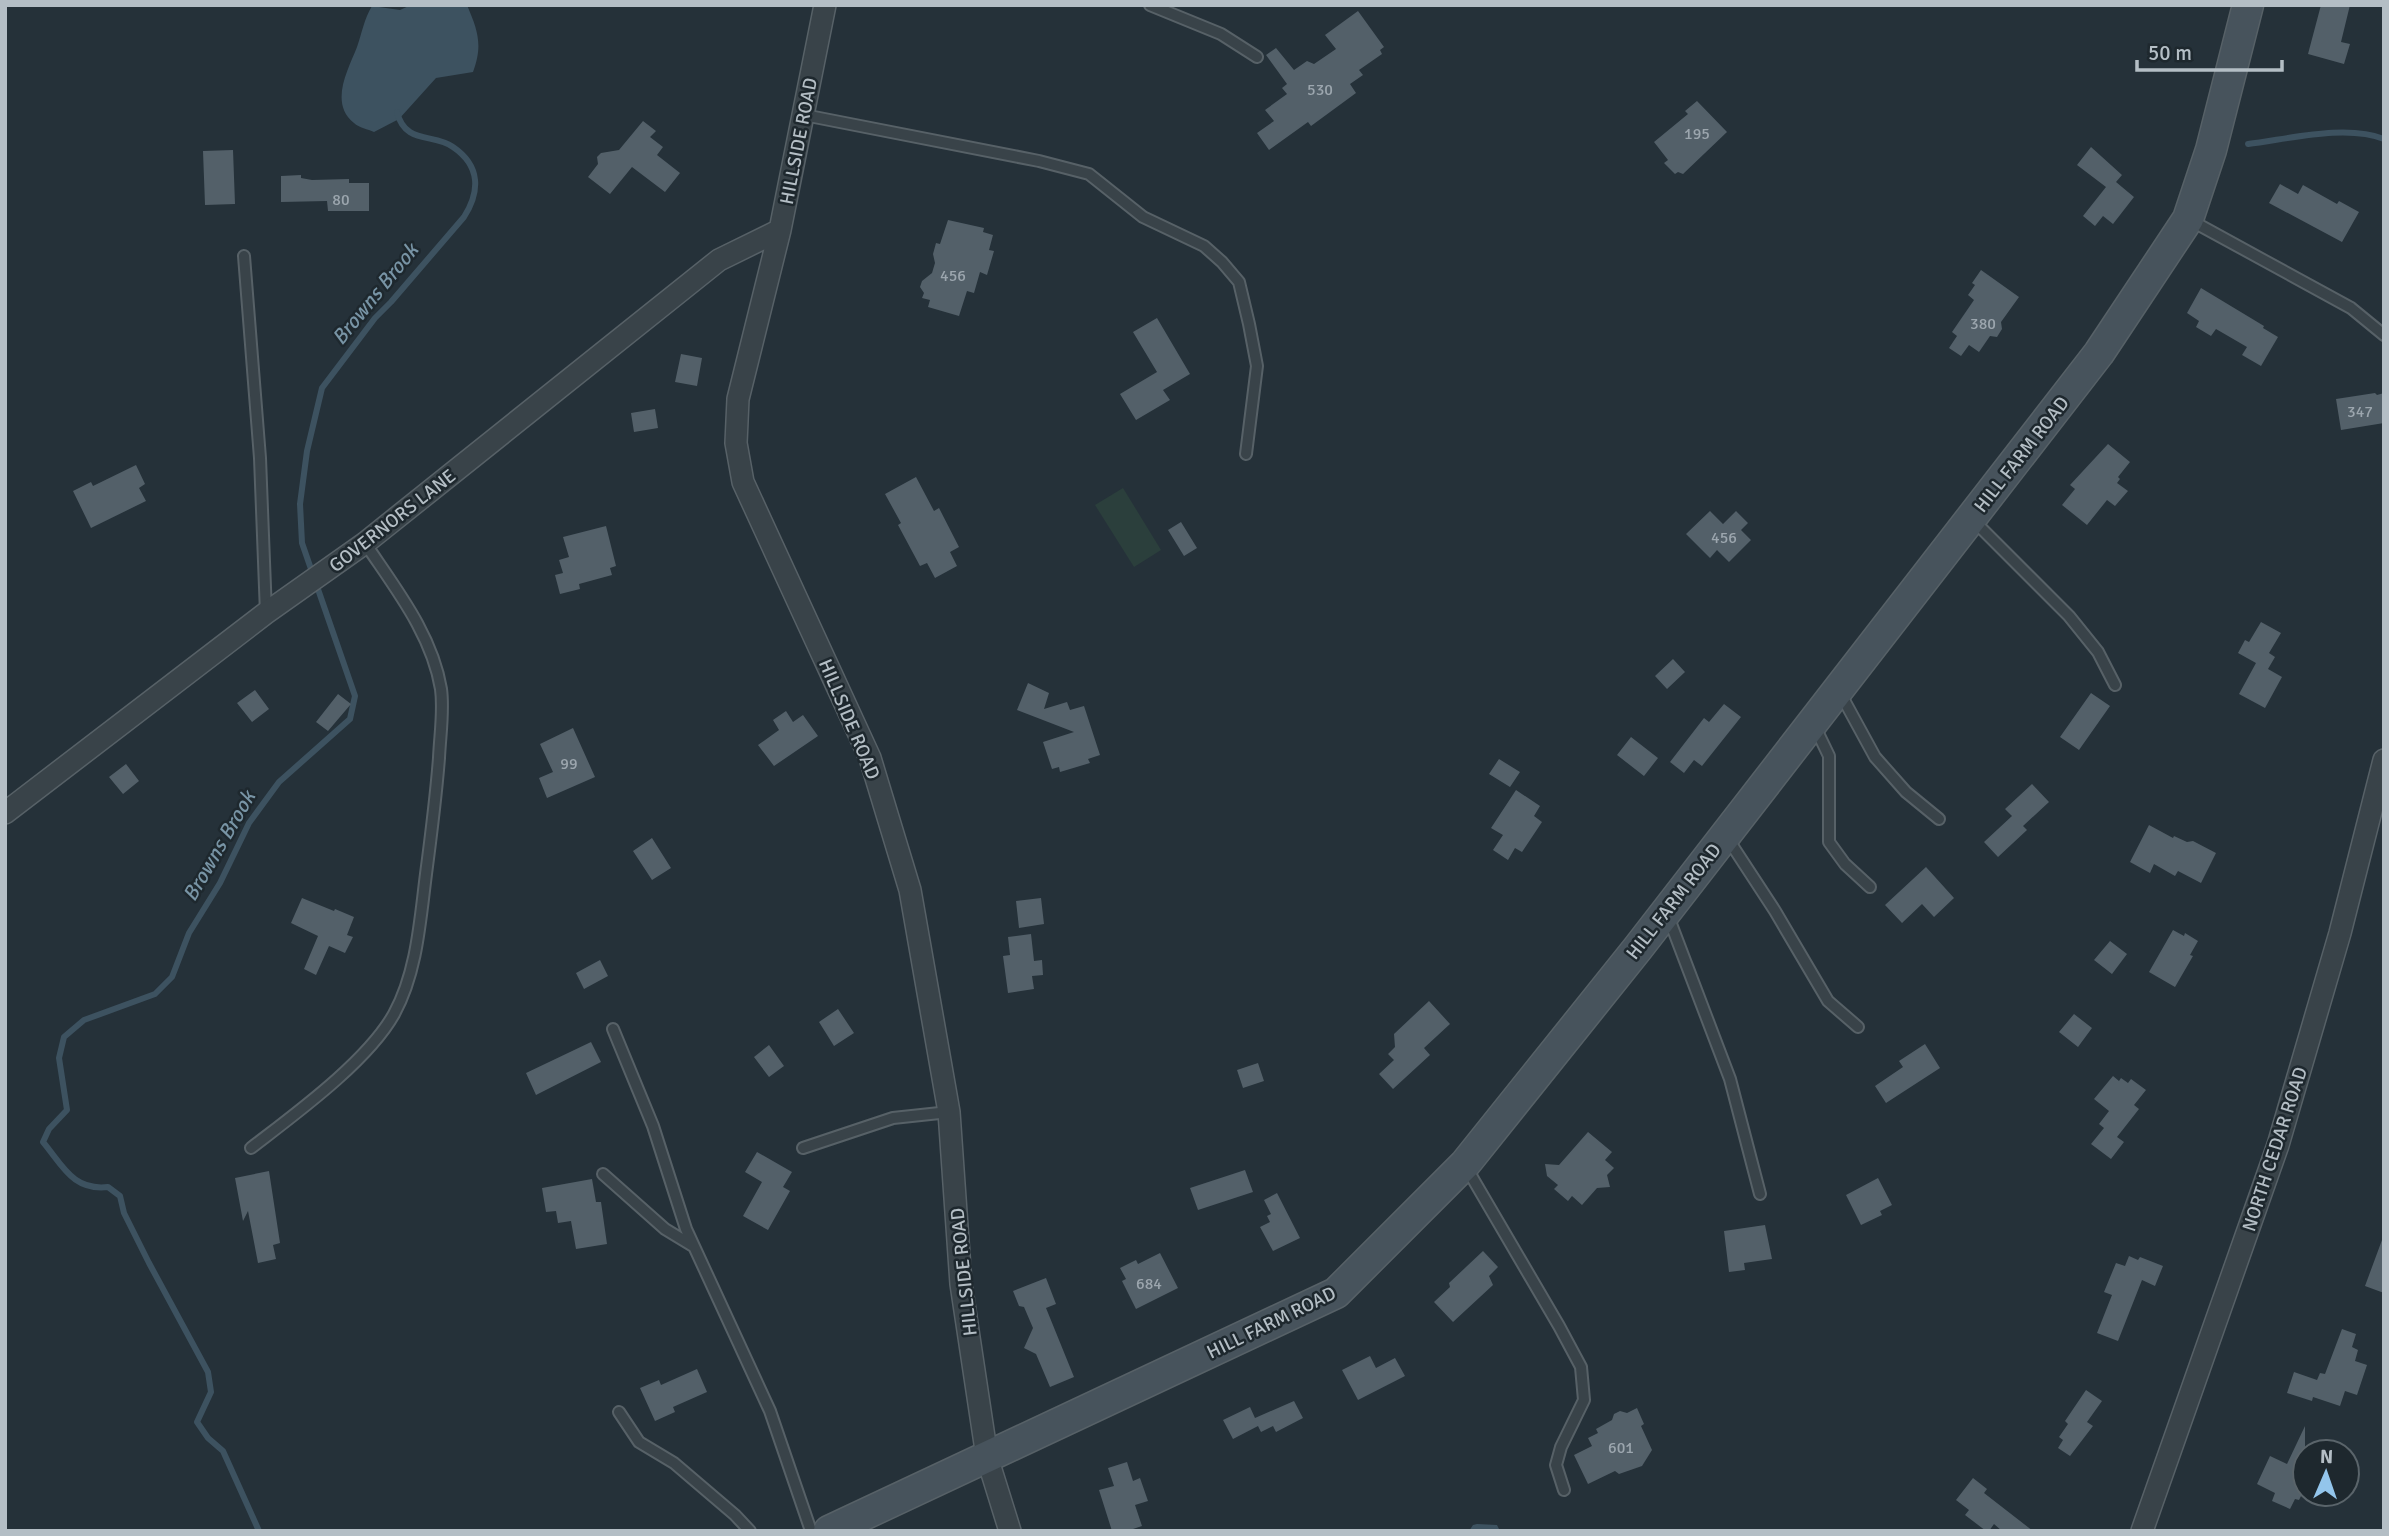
<svg xmlns="http://www.w3.org/2000/svg" width="2389" height="1536" font-family="Signika,sans-serif">
<style>
.green{fill:#2b3f3c}
.water{fill:#3d5260}
.lines{fill:none;stroke-linecap:round;stroke-linejoin:round}
.stream{stroke:#3d5260;stroke-width:6}
.building{fill:#536069}
.lane-casing{stroke:#576167;stroke-width:14}
.street-casing{stroke:#576167;stroke-width:24}
.secondary-casing{stroke:#576167;stroke-width:33}
.lane{stroke:#394349;stroke-width:10}
.street{stroke:#394349;stroke-width:21}
.secondary{stroke:#47535c;stroke-width:30}
.labels{text-anchor:middle;stroke-width:5;stroke-linejoin:round;paint-order:stroke}
.number-label{font-size:16px;fill:#9ca6ae}
.street-label{font-size:19px;fill:#b4bec5;stroke:#1e282e}
.water-label{font-size:21px;font-style:italic;fill:#7894a5;stroke:#1e282e}
</style>
<rect width="100%" height="100%" fill="#253139"/>
<path class="green" d="M1123,488l38,62 -27,17 -39,-62z"/>
<path class="water" d="M411,5h56c11,26 16,40 6,67l-37,6 -37,41 -25,13c-6,-3 -15,-4 -20,-9 -25,-20 -6,-53 3,-76 5,-14 7,-28 15,-41l28,4z
M1477,1524l20,1 3,6h-31l4,-6z"/>
<g class="lines">
<path class="stream" d="M2248,144c41,-5 98,-20 136,-5
M259,1531l-36,-80 -15,-13 -11,-16 14,-30 -3,-20 -59,-109 -25,-50 -4,-17 -12,-9c-35,4 -45,-21 -65,-45l6,-13 18,-19 -8,-52 5,-21 20,-17 71,-26 17,-17 17,-44 31,-50 29,-60 30,-41 71,-63 5,-23 -53,-153 -2,-39 7,-53 15,-63 53,-70 16,-16 73,-85c16,-25 17,-51 -11,-70 -19,-14 -48,-2 -56,-35"/>
</g>
<path class="building" d="M2321,5h29l-9,37 9,2 -6,20 -36,-10z
M1358,11l26,36 -4,3 2,4 -23,16 4,5 -13,9 6,9 -45,33 -3,-4 -39,28 -12,-17 17,-12 -9,-11 22,-16 -5,-6 5,-4 -21,-29 10,-7 18,22 13,-9 7,3 22,-15 -11,-14z
M1697,101l30,31 -44,42 -5,-2 -3,2 -11,-11 4,-3 -14,-18 34,-28 -3,-3z
M643,121l13,10 -6,6 13,10 -6,8 23,18 -15,19 -33,-25 -22,27 -22,-17 10,-13 -1,-7 4,-4 18,-3z
M2091,147l31,28 -6,7 18,15 -21,27 -10,-8 -8,10 -12,-10 23,-29 -29,-22z
M233,150l2,54 -30,1 -2,-54z
M301,175v3l11,2 37,-1v4h20v28h-41l-1,-10 -46,1v-26z
M2280,184l18,10 5,-9 34,19 2,-3 20,11 -17,30 -73,-39z
M948,220l36,8 -1,4 10,3 -4,15 5,1 -7,24 -7,-3 -6,21 -7,-2 -8,25 -31,-9 2,-7 -8,-2 2,-5 -4,-6 2,-6 10,-8 3,-10 -2,-9 3,-11 4,1z
M1981,270l38,27 -18,25 1,7 -5,8 -7,-1 -11,16 -10,-7 -8,11 -12,-8 8,-12 -5,-4 22,-32 -6,-5 7,-10 -3,-2z
M2201,288l63,38 -1,2 15,9 -17,29 -19,-11 5,-8 -31,-18 -5,7 -15,-9 3,-6 -12,-8z
M1157,318l33,56 -27,16 7,10 -34,20 -16,-26 37,-22 -24,-40z
M681,354l21,4 -5,28 -22,-4z
M2375,393l2,2 7,-2v30l-43,7 -5,-31z
M655,409l3,19 -24,4 -3,-19z
M2108,444l22,18 -12,15 2,2 -3,4 11,8 -13,15 -8,-6 -20,25 -25,-20 13,-16 -5,-4z
M136,465l9,19 -6,4 7,13 -55,27 -18,-37 18,-9 2,4z
M916,477l18,34 5,-3 20,39 -9,5 7,14 -22,12 -8,-15 -7,3 -22,-41 3,-2 -16,-29z
M1710,511l13,13 13,-13 12,12 -7,7 10,10 -22,22 -12,-12 -7,8 -24,-24z
M1181,522l16,26 -13,8 -16,-26z
M606,526l10,40 -6,2 2,7 -33,9 1,5 -20,5 -5,-19 8,-2 -4,-13 10,-3 -6,-20z
M2261,622l20,11 -12,20 6,4 -7,12 14,8 -17,31 -26,-14 17,-31 -18,-10 7,-13 4,2z
M1673,659l12,13 -18,17 -12,-13z
M1028,683l21,10 -5,16 23,-7 3,8 14,-4 16,49 -12,4 2,4 -30,9 -1,-5 -7,2 -9,-27 31,-10 -57,-22z
M255,690l14,19 -17,13 -15,-19z
M2091,693l19,13 -31,44 -19,-13z
M338,694l13,10 -23,27 -12,-9z
M1724,704l17,13 -39,49 -8,-6 -10,13 -14,-11 34,-44 5,4z
M786,711l7,11 10,-7 15,21 -44,30 -16,-21 21,-15 -6,-10z
M573,728l22,49 -48,21 -8,-20 14,-6 -13,-28z
M1631,737l27,21 -14,18 -27,-21z
M1499,759l21,13 -10,15 -21,-13z
M126,764l13,17 -16,13 -14,-17z
M2032,784l17,18 -26,24 4,4 -29,27 -14,-15 28,-26 -7,-7z
M1516,790l24,16 -6,10 8,6 -20,30 -7,-4 -7,12 -15,-10 10,-15 -12,-7z
M2149,825l24,13 1,-2 13,6 6,-1 23,12 -15,30 -23,-12 -3,5 -21,-12 -4,9 -20,-11z
M652,838l19,30 -19,12 -19,-29z
M1926,867l28,31 -20,19 -12,-13 -20,19 -17,-18z
M302,898l32,13 1,-2 19,8 -7,18 6,2 -8,16 -16,-7 -13,29 -12,-6 14,-33 -27,-13z
M1041,898l3,26 -25,4 -3,-27z
M2173,930l11,6 1,-3 13,8 -8,14 3,1 -18,31 -26,-15z
M1031,934l3,27 8,-1 1,15 -11,1 2,13 -26,4 -5,-37 7,-1 -2,-18z
M2110,941l17,13 -15,20 -18,-14z
M600,960l8,16 -24,13 -8,-16z
M1429,1001l21,23 -26,24 6,7 -37,34 -14,-15 15,-14 -6,-6 7,-7 -1,-13z
M838,1009l16,24 -20,13 -15,-24z
M2074,1014l18,14 -14,19 -19,-15z
M591,1042l10,20 -65,33 -10,-22z
M1925,1044l15,24 -54,35 -11,-17 28,-19 -4,-6z
M769,1045l15,21 -15,11 -15,-20z
M1258,1063l6,18 -21,7 -6,-18z
M2113,1076l6,5 2,-3 7,5 3,-4 15,11 -12,15 5,4 -22,28 7,5 -13,17 -20,-15 13,-16 -5,-4 10,-13 -15,-12z
M1588,1132l24,20 -7,8 9,8 -7,7 3,12 -13,1 -15,17 -10,-9 -4,5 -14,-12 4,-4 -11,-9 -2,-12 14,1z
M757,1152l35,20 -9,15 7,4 -22,39 -25,-14 19,-34 -17,-10z
M1245,1170l8,22 -55,18 -8,-22z
M269,1171l11,72 -7,2 3,14 -18,4 -10,-52 -5,10 -8,-43z
M1878,1178l14,27 -12,6 2,4 -21,10 -15,-30z
M592,1179l4,23h5l6,42 -31,5 -5,-28 -13,2 -2,-12 -10,1 -4,-24z
M1277,1193l23,45 -27,13 -13,-24 10,-5 -3,-6 4,-2 -7,-14z
M1765,1225l7,34 -28,4 1,7 -16,2 -5,-41z
M2382,1240l2,1v52l-19,-7z
M1483,1251l15,16 -9,9 4,9 -40,37 -19,-20 16,-15 -1,-4z
M1160,1253l18,35 -42,21 -14,-28 4,-2 -6,-11 16,-8 2,4z
M2129,1256l9,4 2,-3 23,9 -8,20 -13,-6 -24,61 -21,-8 15,-38 -8,-3 12,-29 9,3z
M1046,1278l10,26 -10,4 28,69 -24,10 -14,-33 -12,-6 9,-20 -9,-21 -5,-1 -6,-15z
M2342,1329l14,5 -4,13 6,3 -3,11 12,4 -10,30 -12,-4 -5,15 -27,-9 -1,4 -25,-8 7,-21 23,8 3,-7 5,1z
M1370,1356l6,12 19,-10 10,18 -47,24 -16,-30z
M697,1369l10,23 -34,15 2,5 -20,9 -15,-33 19,-8 2,5z
M2086,1390l16,11 -15,21 6,4 -23,30 -12,-8 5,-8 -4,-3 9,-13 -3,-3z
M1294,1401l9,17 -27,14 -3,-6 -12,6 -3,-6 -25,13 -10,-19 27,-13 5,11z
M1637,1408l7,16 -3,2 11,24 -10,16 -23,8 -4,-3 -27,13 -14,-29 18,-9 -4,-8 10,-5 -2,-4 16,-9 2,-6 6,-3 7,2z
M2305,1426v62l-6,12 -4,-1 -5,10 -18,-8 3,-8 -18,-9 13,-28 17,8z
M1127,1462l6,19 7,-3 8,23 -13,4 7,21 -15,5h-15l-13,-41 15,-4 -6,-18z
M1973,1478l14,11 -3,4 49,38h-31l-8,-7 -5,7h-3l-21,-16 4,-5 -13,-10z"/>
<g class="lines">
<g class="lane-casing">
<path id="lane" d="M1150,5l71,29 36,23
M804,115l235,46 50,13 54,43 61,29 18,16 17,20 10,42 8,42 -11,88
M2190,220l161,88 33,27
M244,256l16,202 6,155
M1973,520l96,96 29,36 17,33
M1839,691l36,66 31,35 33,27
M1815,727l14,29v86l16,22 25,23
M1726,836l49,75 53,90 30,26
M1668,916l62,163 30,115
M613,1029l40,97 33,103 84,182 41,120
M251,1148c44,-34 116,-86 143,-134 23,-42 26,-93 32,-140 5,-38 10,-77 13,-116 1,-23 5,-47 2,-69 -9,-55 -46,-101 -76,-146
M803,1148l90,-30 56,-6
M1466,1167l93,159 22,41 3,33 -23,47 -5,18 8,25
M603,1174l62,55 28,17
M619,1412l20,30 35,21 61,52 15,16"/>
</g>
<g class="street-casing">
<path id="street" d="M825,5l-45,225 -42,169 -2,44 7,39 127,276 40,132 39,222 12,172 26,173 23,74
M5,813l261,-200 99,-70 354,-283 61,-30
M2142,1531l136,-386 62,-212 44,-173"/>
</g>
<g class="secondary-casing">
<path id="secondary" d="M829,1531l507,-238 129,-129 173,-216 461,-595 89,-134 23,-69 37,-145"/>
</g>
<use href="#lane" class="lane"/>
<use href="#street" class="street"/>
<use href="#secondary" class="secondary"/>
</g>
<g class="labels">
<g class="number-label">
<text x="1320" y="95">530</text>
<text x="1697" y="139">195</text>
<text x="341" y="205">80</text>
<text x="953" y="281">456</text>
<text x="1983" y="329">380</text>
<text x="2360" y="417">347</text>
<text x="1724" y="543">456</text>
<text x="569" y="769">99</text>
<text x="1149" y="1289">684</text>
<text x="1621" y="1453">601</text>
</g>
<g class="street-label">
<text transform="translate(798 141) rotate(-79)" y="7">HILLSIDE ROAD</text>
<text transform="translate(2021 454) rotate(-52)" y="7">HILL FARM ROAD</text>
<text transform="translate(392 520) rotate(-38)" y="7">GOVERNORS LANE</text>
<text transform="translate(850 719) rotate(67)" y="7">HILLSIDE ROAD</text>
<text transform="translate(1673 901) rotate(-52)" y="7">HILL FARM ROAD</text>
<text transform="translate(2274 1149) rotate(-72)" y="7">NORTH CEDAR ROAD</text>
<text transform="translate(963 1272) rotate(-96)" y="7">HILLSIDE ROAD</text>
<text transform="translate(1271 1322) rotate(-26)" y="7">HILL FARM ROAD</text>
</g>
<g class="water-label">
<text transform="translate(375 294) rotate(-51)" y="7">Browns Brook</text>
<text transform="translate(219 846) rotate(-60)" y="7">Browns Brook</text>
</g>
</g>
<rect width="2389" height="1536" fill="none" stroke="#b4bec5" stroke-width="14"/>
<g transform="translate(2326 1473) rotate(2)"><circle r="33" fill="#1e282e" stroke="#5a646a" stroke-width="2"/>
<path d="M0-5L12 26L0 18L-12 26Z" fill="#93c5eb"/>
<text y="-10" font-size="19" font-weight="bold" text-anchor="middle" fill="#b4bec5">N</text>
</g>
<path d="M2137 60v10h145v-10" fill="none" stroke="#b4bec5" stroke-width="3.5"/>
<text x="2148" y="60" font-size="21" fill="#b4bec5" stroke="#1e282e" stroke-width="5" paint-order="stroke">50 m</text>
</svg>
